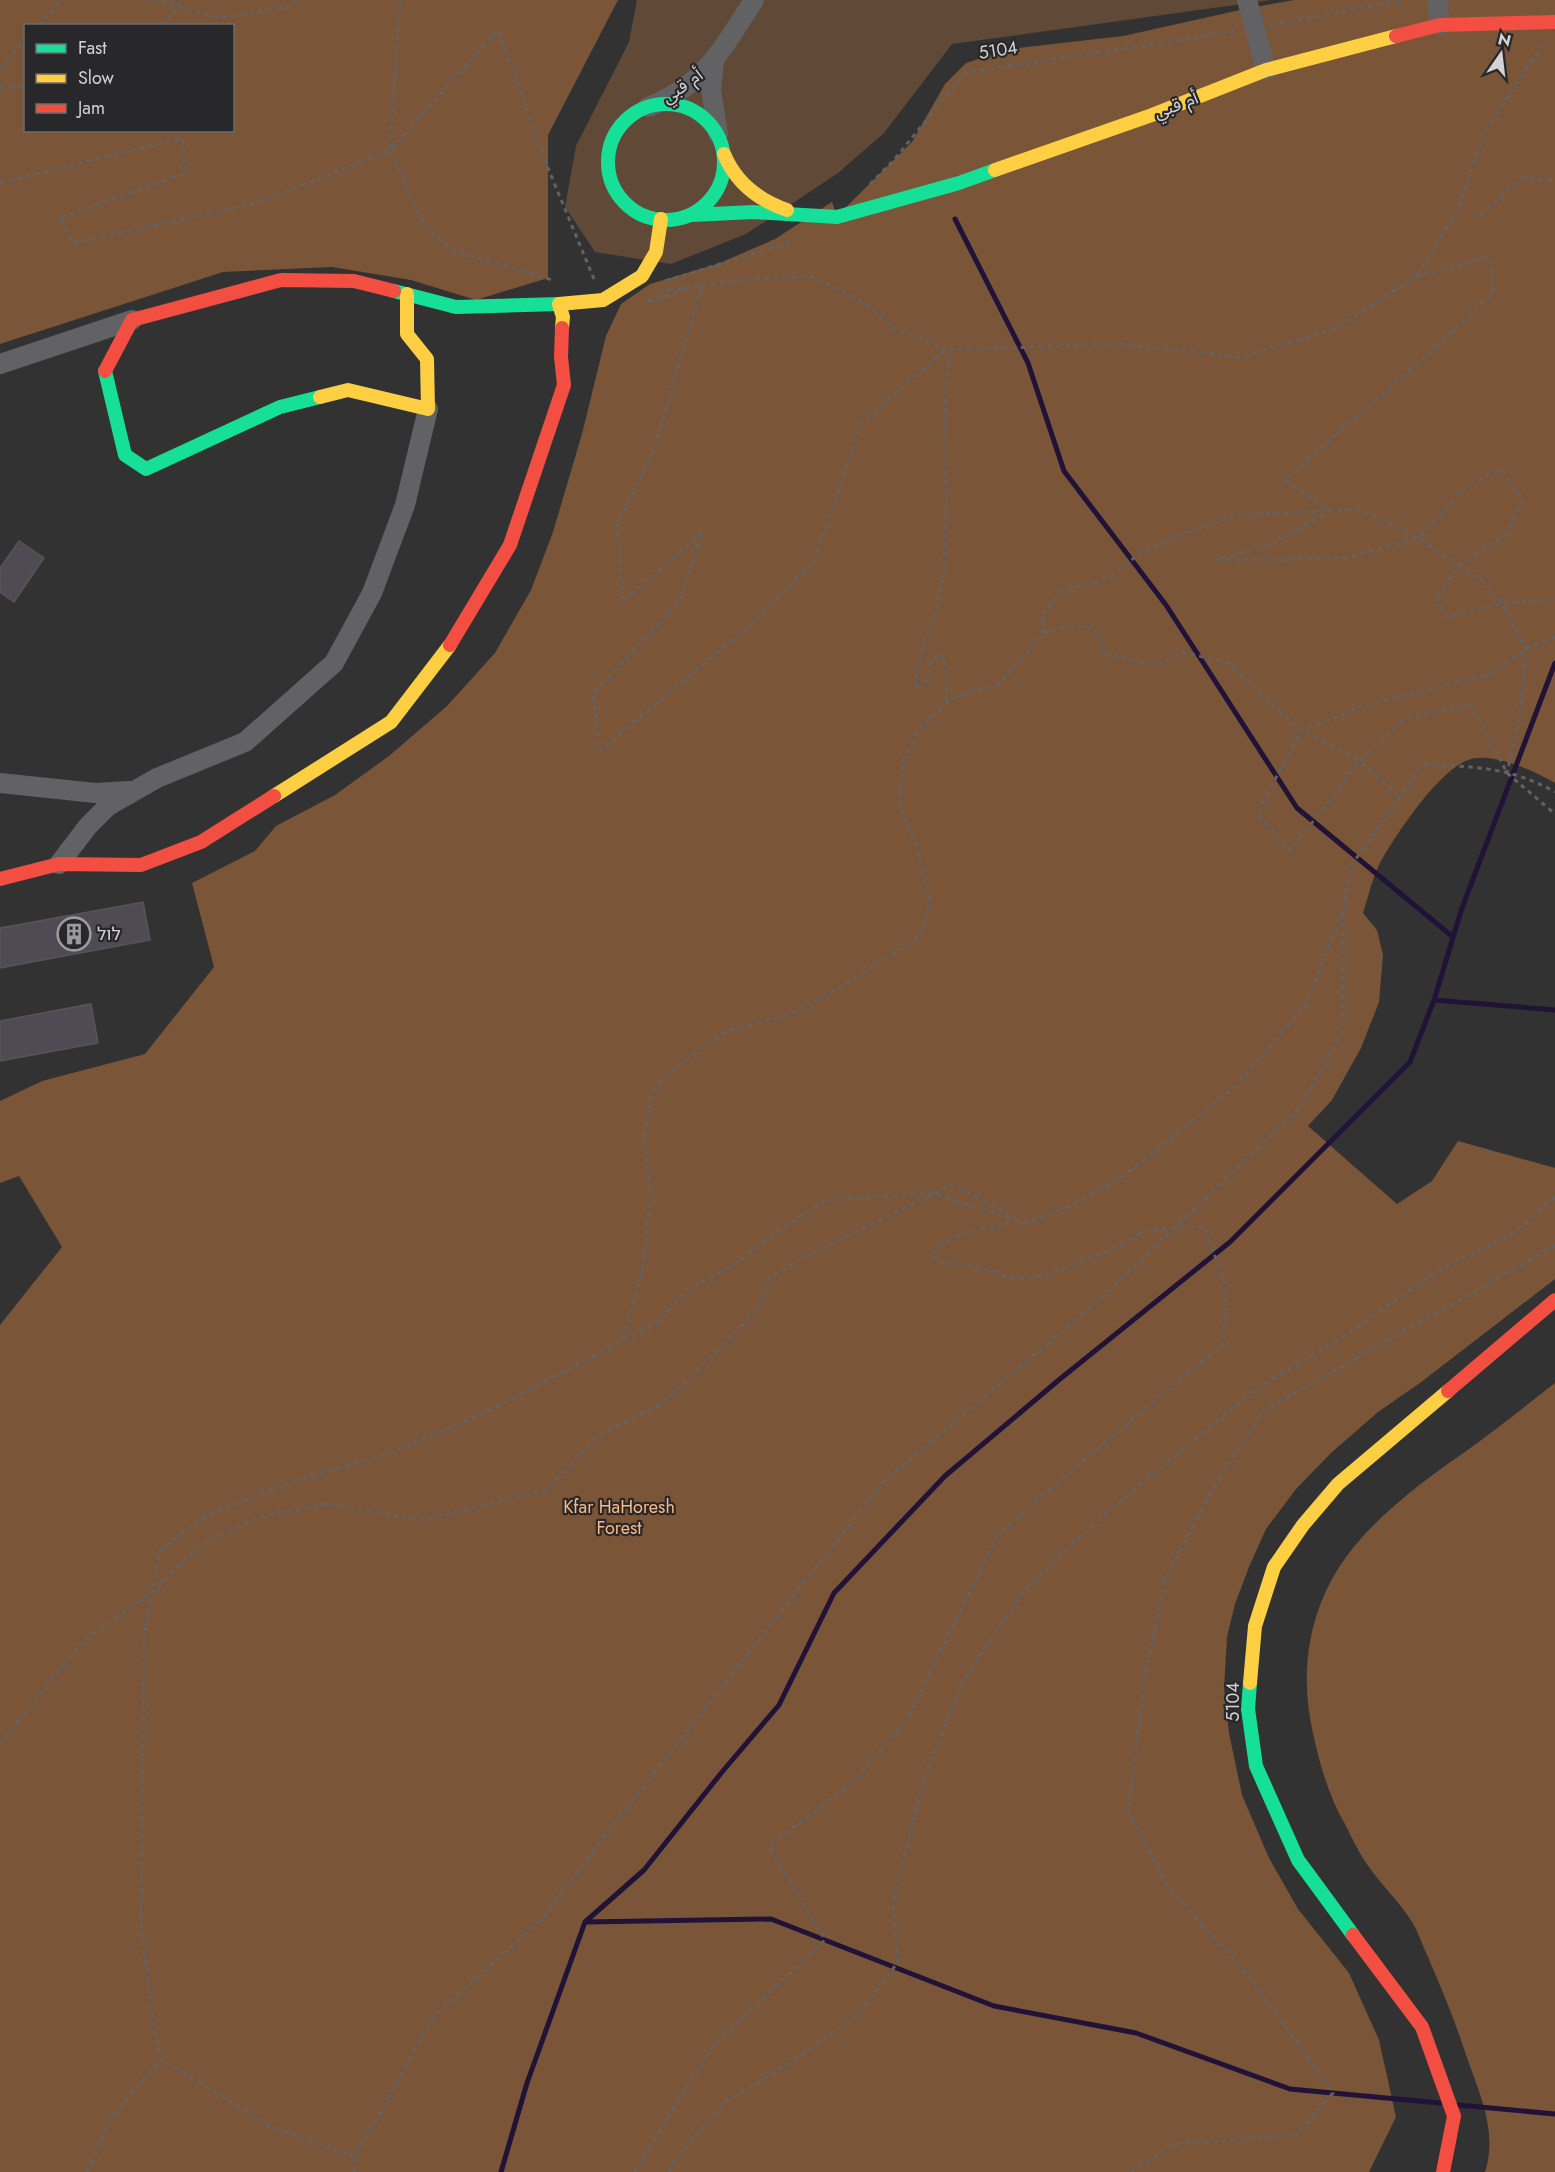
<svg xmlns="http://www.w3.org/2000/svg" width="1555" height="2172" font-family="Jost,'Noto Sans Arabic',Heebo,sans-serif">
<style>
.green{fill:#614938}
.forest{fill:#7a5538;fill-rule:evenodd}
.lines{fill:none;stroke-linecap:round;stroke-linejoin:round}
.stream{stroke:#211338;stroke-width:5}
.building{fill:#4e4b54;stroke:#565657;stroke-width:1.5}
.path{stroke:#626263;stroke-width:3;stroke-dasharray:4.5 4.5;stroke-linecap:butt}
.street{stroke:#626163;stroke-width:20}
.fast{stroke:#16e098;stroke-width:14}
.slow{stroke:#ffcf43;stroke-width:14}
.jam{stroke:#f24e42;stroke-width:14}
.labels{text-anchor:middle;stroke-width:4.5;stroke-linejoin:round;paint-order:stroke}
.street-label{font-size:18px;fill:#d3d3d5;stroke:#28272a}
.poi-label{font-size:18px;fill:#d3d3d5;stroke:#28272a;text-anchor:start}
.park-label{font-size:18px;fill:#fdb985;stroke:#28272a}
</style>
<rect width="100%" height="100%" fill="#323233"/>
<path class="green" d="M637,0h634l-319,44 -68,89 -46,40 -92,61 -75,30 -76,-12 -30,-45 11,-61 53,-104z"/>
<path class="forest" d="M0,0h618l-70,135v143l-72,22 -65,-20 -79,-13 -109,5 -223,72zM26,26h206v104h-206z
M1294,0h261v783c-21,-12 -63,-32 -87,-23 -30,11 -74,77 -89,105 -7,14 -11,33 -16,48l14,17 6,25 -4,47 -18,46 -29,52 -24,26 89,78 35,-23 26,-40 97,27v111l-135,104 -42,29 -47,41 -35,36 -30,40 -17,38 -14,37 -8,33 -3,51 5,45 13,62 27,63 29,51 51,64 30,67 17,77 -27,55h-1369v-847l62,-78 -43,-71 -19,7v-82l42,-20 103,-27 69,-87 -22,-84 63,-32 21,-25 59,-31 54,-39 58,-50 48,-53 36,-63 22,-58 29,-98 24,-98 15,-32 29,-20 70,-21 55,-24 57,-37 5,14 75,-74 33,-58 21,-21 43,-14 114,-13 126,-28z
M1555,1383v789h-70c14,-43 -8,-83 -21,-123 -10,-31 -23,-61 -36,-92 -6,-12 -10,-27 -18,-38 -12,-19 -29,-34 -41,-52 -9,-12 -16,-27 -23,-41 -17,-29 -26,-60 -33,-93 -13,-55 -6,-115 25,-164 29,-47 86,-89 131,-120 29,-21 58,-44 86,-66z"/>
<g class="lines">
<path class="stream" d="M955,219l73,144 36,108 102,134 131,203 156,129
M1434,1000l121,10
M585,1922l186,-3 223,87 142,27 154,56 150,14
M1458,2105l97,9
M501,2172l26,-89 58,-161 59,-52 78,-98 57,-67 55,-112 111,-117 115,-97 170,-137 180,-180 24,-62 28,-92 93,-245"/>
</g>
<path class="building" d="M19,541l25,17 -30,44 -14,-10v-24z
M143,902l7,38 -150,28v-40z
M91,1004l7,39 -98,18v-40z"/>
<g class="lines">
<path class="path" d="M153,0l67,18 68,-11 9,-7
M400,0l-10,151 34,74 28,25 100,30
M1271,25l130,-25
M38,26l23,-26
M161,26l17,-19 3,-7
M0,67l26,-28
M0,88l26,-3
M0,183l182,-45 4,35 -127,45 15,25 182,-40 134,-52 108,-122 50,139 46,111
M870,184l23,-23 72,-88 273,-42
M1480,215l42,-37 33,3
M1417,276l40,-65 28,-81 59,-86
M665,281l117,-36 13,-7
M702,285l60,-7 49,-2 54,27 30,27 22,6 28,14 5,7 -4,32 -2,72 3,28 -3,84 -8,39 -13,33 -5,21 -3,23 12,-8 3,-18 11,-10c9,18 4,30 6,49
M659,291l43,-6 -49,168 -36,73 6,76 80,-70 -23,69 -87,93 7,57 152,-128 62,-61 47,-138 84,-74 176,-6 121,13 93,-28 81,-52 74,-20 3,36 -71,67 -138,120 47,30 -58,34 -56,16 129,-2 72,-20 49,-52 34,-17 22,31 -17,34 -46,32 -25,31 12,20 55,-14 53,-3
M648,301l39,-12
M1043,633l30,-7 21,3 8,12 1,13 51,11 29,-13 45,11 73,68 59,30 40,37
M1555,637l-29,12 -33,24 -127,32 -65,26 -44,82 33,38 70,-90 45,-43 67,-13 35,68 48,41
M1344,910l6,-43 50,-69 21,-34c51,3 88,2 134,28
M623,1339l19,-66 9,-78 -7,-58 7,-40 11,-17 33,-27 33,-22 60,-16 47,-25 85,-53 10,-37 -15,-56 -16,-40 4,-41 15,-33 29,-28 23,-11 26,-5 31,-32 16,-21v-18l18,-24 50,-14 30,-25 90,-36 129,-7 58,29 65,43 19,22 24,46 -6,66 -13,58
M0,1744l83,-103 70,-49 47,-47 61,-29 68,-12 92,16 126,-30 50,-54 66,-33 59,-57 38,-40 9,-27 28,-18 154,-76 57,27 -1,13c-27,5 -59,6 -75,31l11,7 32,3 30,10 29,3 73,-27 38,-21 31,-4h28l21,56 1,35 -4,28 -65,52 -158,135 -91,185 -56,65 -83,63 56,94 -112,106 -79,126
M355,2157l-83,-30 -111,-68 -7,-31 -13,-105 3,-287 16,-85 43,-34 87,-35 94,-27 96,-40 179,-93 27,-31 51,-28 41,-32 47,-31 88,-6 25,1 87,28 45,-17 55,-31 111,-89 70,-81 38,-97
M87,2172l24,-54 50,-59
M354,2172l1,-15 79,-141 108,-97 69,-91 271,-345 222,-187 197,-190 42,-75v-115
M669,2172l4,-9 51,-61 65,-38 71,-51 38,-51 -5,-61 31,-122 39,-98 61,-91 81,-76 148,-123 97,-59 92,-64 70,-34 43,-37
M1131,2172l44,-28 121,-9 37,-42 -83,-116 -80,-87 -42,-78 18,-142 19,-89 44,-86 54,-84 292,-165"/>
<path class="street" d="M1247,0l19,70
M1437,0l3,25
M714,62l-3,28 7,44
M648,107c57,-22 74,-58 106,-107
M0,364l132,-44
M0,783l95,10 34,-2
M59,864l29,-38 20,-20 49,-28 88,-36 89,-79 38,-70 33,-88 23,-96"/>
<path class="fast" d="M608 162a58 58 0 1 1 116 0a58 58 0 1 1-116 0Z
M692,215l61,-3 84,5 122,-34 36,-13
M394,291l62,16 103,-3
M105,371l20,84 21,14 134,-62 40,-10
M1250,1683l-2,26 8,57 42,94 55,75"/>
<path class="slow" d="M724,154c12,29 34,46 63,56
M995,170l157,-55 114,-45 130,-34
M562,328l1,-11 -4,-13 44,-4 39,-24 14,-24 5,-33
M320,397l28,-7 80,19 -1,-50 -20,-25v-40
M274,796l117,-74 59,-77
M1250,1683l5,-57 19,-59 29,-42 35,-41 110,-93"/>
<path class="jam" d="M1396,36l44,-11 115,-3
M105,371l27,-51 149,-40 73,1 40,10
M450,645l60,-100 54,-160 -3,-28 1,-29
M0,879l59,-15 82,1 60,-23 73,-46
M1448,1391l107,-91
M1353,1935l69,92 32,89 -11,56"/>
</g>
<defs>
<g id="building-ring" transform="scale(1.725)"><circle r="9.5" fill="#28272a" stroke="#9b9b9c" stroke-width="1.5"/><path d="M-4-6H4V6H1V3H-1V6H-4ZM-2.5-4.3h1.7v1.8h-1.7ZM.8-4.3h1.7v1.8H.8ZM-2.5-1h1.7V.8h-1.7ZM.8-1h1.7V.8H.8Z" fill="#9b9b9c"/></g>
</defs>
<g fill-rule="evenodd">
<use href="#building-ring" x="74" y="934"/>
</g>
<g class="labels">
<g class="street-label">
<text transform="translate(998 50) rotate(-9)" y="6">5104</text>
<text transform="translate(682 86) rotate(-35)" y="6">أم قبي</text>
<text transform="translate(1176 105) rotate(-21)" y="6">أم قبي</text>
<text transform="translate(1233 1702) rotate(-90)" y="6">5104</text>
</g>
<g class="poi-label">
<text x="97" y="940">לול</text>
</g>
<g class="park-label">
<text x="619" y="1513">Kfar HaHoresh<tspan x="619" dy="21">Forest</tspan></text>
</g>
</g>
<rect x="24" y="24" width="210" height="108" fill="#28272a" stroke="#6c6c6e" stroke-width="1.5"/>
<rect x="36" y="44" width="30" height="9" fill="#16e098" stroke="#6c6c6e" stroke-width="1.5"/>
<text x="78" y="54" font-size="18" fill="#d3d3d5">Fast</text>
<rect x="36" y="74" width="30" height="9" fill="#ffcf43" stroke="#6c6c6e" stroke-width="1.5"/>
<text x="78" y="84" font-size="18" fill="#d3d3d5">Slow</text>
<rect x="36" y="104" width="30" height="9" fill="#f24e42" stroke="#6c6c6e" stroke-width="1.5"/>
<text x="78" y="114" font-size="18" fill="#d3d3d5">Jam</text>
<g transform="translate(1501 54) rotate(14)" stroke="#28272a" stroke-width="4.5" paint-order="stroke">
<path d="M0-4.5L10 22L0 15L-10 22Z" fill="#d3d3d5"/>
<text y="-9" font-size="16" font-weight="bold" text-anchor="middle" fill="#d3d3d5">N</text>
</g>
</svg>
